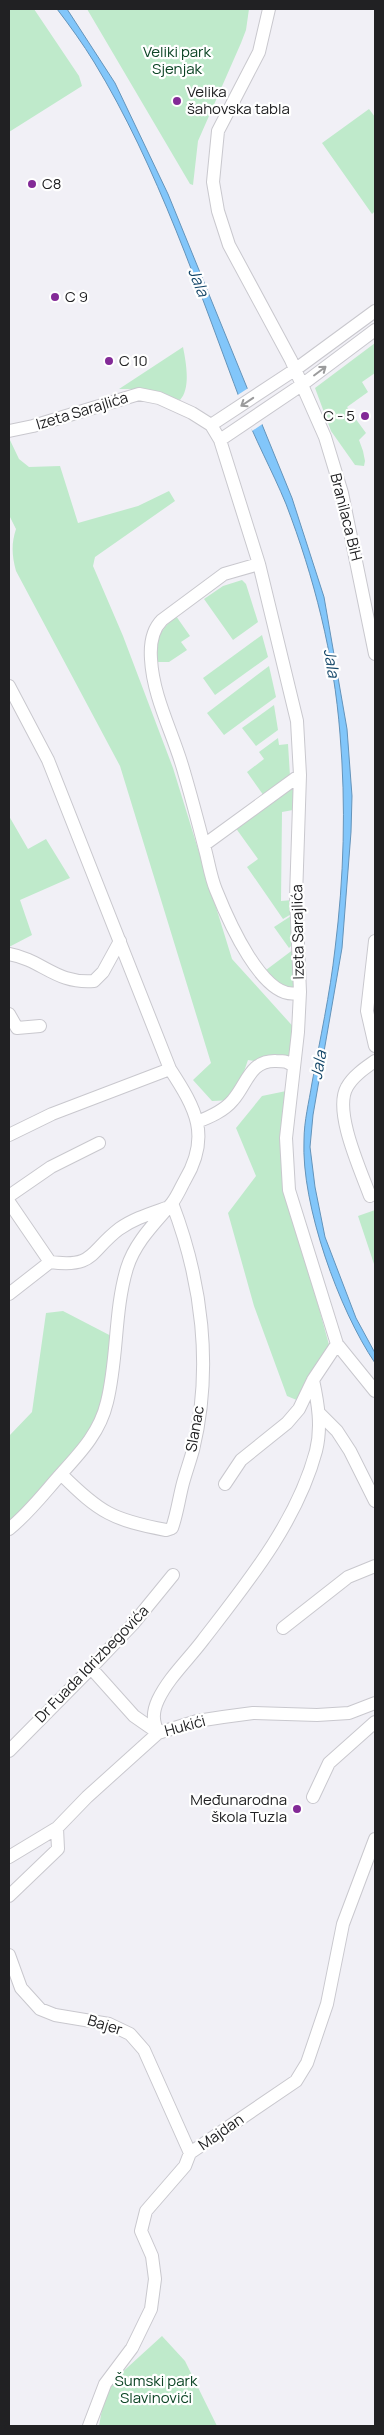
<svg xmlns="http://www.w3.org/2000/svg" width="384" height="2435" font-family="Manrope,sans-serif">
<style>
.green{fill:#bfeacb}
.water{fill:#82c6fa;stroke:#6594ba}
.pier{fill:#f1f0f6}
.lines{fill:none;stroke-linecap:round;stroke-linejoin:round}
.minor-casing{stroke:#c9c8ce;stroke-width:14}
.minor{stroke:#fff;stroke-width:12}
.oneway{stroke:#9b9b9c}
.poi-dot{fill:#832a97;stroke:#fff;stroke-width:2}
.labels{text-anchor:middle;stroke-width:4.5;stroke-linejoin:round;paint-order:stroke}
.park-label{font-size:15px;fill:#0b4424;stroke:#fff}
.poi-label{font-size:15px;fill:#212123;stroke:#fff;text-anchor:start}
.street-label{font-size:15px;fill:#212123;stroke:#fff}
.water-label{font-size:16px;font-style:italic;fill:#154769;stroke:#fff}
</style>
<rect width="100%" height="100%" fill="#f1f0f6"/>
<path class="green" d="M9,9h25l45,67 3,10 -73,46z
M87,9h162l-3,21 -5,13 -43,98 -5,44 -3,-1z
M369,109l6,8v94l-3,3 -50,-71z
M375,343v30l-13,9 6,10 -21,15 19,26 -7,7 4,11 2,10 -1,5 -9,-1 -24,-34 -16,-43z
M183,347c3,15 8,41 -3,53l-38,-11h-23z
M9,438l10,21 10,8 31,-1 18,57 60,-17 31,-15 6,10 -80,56 -2,9 30,70 50,132 59,191 66,73 -4,35 -46,-7 -14,40 -22,1 -19,-21 18,-17 -91,-297 -104,-195c-4,-15 -5,-27 0,-42l-7,-14z
M242,580l4,4 12,38 -25,18 -29,-41 19,-13z
M176,616l14,20 -9,6 6,8 -18,12h-12c-7,-18 6,-35 19,-46z
M262,635l6,22 -53,38 -12,-17z
M269,666l7,31 -52,38 -17,-22z
M274,705l4,25 -22,16 -14,-18z
M278,738l1,7 9,-1 2,32 -26,20 -17,-24 17,-13 -5,-7z
M292,788l2,3 -1,19 -11,2 -1,89 11,-1 1,13 -10,6 -36,-52 11,-8 -23,-32z
M9,816l19,33 18,-10 24,39 -50,22 12,35 -23,12z
M291,916l2,28 -4,4 -15,-21z
M294,949l2,43 -34,-19z
M291,1090l-2,109 42,153 -32,49 -12,-5 -33,-90 -26,-93 28,-37 -20,-48 26,-32z
M375,1210v57l-17,-51z
M63,1311l54,28 -15,80 -93,110v-93l23,-24 14,-99z
M162,2336l23,25 32,65h-118l7,-39z"/>
<path class="water" d="M57,9h10l48,74 53,111 124,304 32,99 23,132 5,67 -1,36 -9,116 -29,167 -3,32 5,40 10,50 31,81 19,35v10c-36,-53 -74,-158 -71,-223 0,-19 5,-38 8,-57 8,-44 18,-89 23,-134 9,-72 11,-143 5,-215 -6,-79 -26,-157 -54,-230 -14,-34 -32,-66 -44,-99 -43,-114 -84,-238 -148,-343 -11,-18 -24,-36 -37,-53z"/>
<path class="pier" d="M250,387l14,36 -12,8 -16,-35z"/>
<g class="lines">
<g class="minor-casing">
<path id="minor" d="M269,9l-10,43 -41,79 -5,51 5,29 11,34 62,115 34,77 17,56 33,161
M211,425l85,-56 79,-58
M9,431l24,-5 106,-32 20,4 33,15 19,12 9,15 39,124 38,157 3,54 -4,122 4,95 -2,40 -12,106 3,52 48,154 38,47
M220,440l83,-56 72,-54
M259,564l-35,10 -62,46c-10,10 -12,25 -11,39 2,39 23,76 33,113 8,27 15,54 22,81 3,12 5,25 10,37 10,25 48,116 84,102
M9,686l39,74 122,309c26,40 41,67 15,111 -4,7 -8,17 -13,23 -17,20 -37,39 -45,65 -13,43 -9,90 -20,134 -7,30 -26,50 -46,72 -17,19 -32,39 -52,55
M204,845l96,-70
M375,941l-8,70 8,35
M9,954c34,6 46,30 85,27l9,-9 17,-31
M9,1014l8,14 23,-2
M197,1122c13,-5 27,-11 36,-22 14,-16 17,-40 43,-39 8,0 12,0 18,6
M9,1135l43,-21 118,-45
M9,1196l42,-29 48,-24
M370,1196c-9,-25 -37,-85 -23,-109 6,-11 18,-19 28,-26
M9,1202l41,60
M9,1294l41,-32c45,6 39,-10 69,-33 14,-10 30,-15 47,-21
M320,1414l17,17 13,20 25,50
M61,1474c39,39 52,46 105,56l6,-2c5,-14 7,-30 11,-45 3,-11 7,-22 10,-33 20,-82 9,-169 -21,-247
M225,1484l16,-24 46,-37 12,-14 14,-29 24,-36
M283,1628l65,-51 27,-11
M91,1668l43,48 23,16
M158,1733c-5,-12 -6,-20 0,-33 11,-23 30,-40 45,-60 44,-57 94,-118 113,-189 6,-24 2,-48 -3,-71
M9,1751l82,-83 42,-44 40,-49
M313,1797l16,-34 46,-41
M9,1857l48,-29 30,-31 71,-64 39,-12 26,-4 30,-4 64,2 32,-2 26,-10
M9,1896l49,-47 -1,-21
M9,1955l12,33 19,21 15,6 54,9 21,10 14,16 46,103
M89,2426l16,-42 27,-36 19,-39 4,-30 -3,-23 -11,-25 5,-20 39,-45 5,-13 106,-72 11,-18 20,-59 16,-80 32,-85"/>
</g>
<use href="#minor" class="minor"/>
</g>
<defs><path id="oneway-shaft" d="M-6 0H5M1.5-3L5.5 0L1.5 3" fill="none" stroke-width="1.6" stroke-linecap="round" stroke-linejoin="round" transform="scale(1.25)"/></defs>
<g class="oneway">
<use href="#oneway-shaft" transform="translate(320 371) rotate(-37)"/>
<use href="#oneway-shaft" transform="translate(247 402) rotate(146)"/>
</g>
<g class="poi-dot">
<circle cx="177" cy="101" r="5"/>
<circle cx="32" cy="184" r="5"/>
<circle cx="55" cy="297" r="5"/>
<circle cx="109" cy="361" r="5"/>
<circle cx="365" cy="416" r="5"/>
<circle cx="297" cy="1809" r="5"/>
</g>
<g class="labels">
<g class="park-label">
<text x="177" y="57">Veliki park<tspan x="177" dy="17">Sjenjak</tspan></text>
<text x="156" y="2386">Šumski park<tspan x="156" dy="17">Slavinovići</tspan></text>
</g>
<g class="poi-label">
<text x="187" y="97">Velika<tspan x="187" dy="17">šahovska tabla</tspan></text>
<text x="42" y="189">C8</text>
<text x="65" y="302">C 9</text>
<text x="119" y="366">C 10</text>
<text x="355" y="421" text-anchor="end">C - 5</text>
<text x="287" y="1805" text-anchor="end">Međunarodna<tspan x="287" dy="17">škola Tuzla</tspan></text>
</g>
<g class="street-label">
<text transform="translate(82 411) rotate(-17)" y="5">Izeta Sarajlića</text>
<text transform="translate(346 517) rotate(76)" y="5">Branilaca BiH</text>
<text transform="translate(298 932) rotate(-91)" y="5">Izeta Sarajlića</text>
<text transform="translate(195 1429) rotate(-80)" y="5">Slanac</text>
<text transform="translate(92 1664) rotate(-46)" y="5">Dr Fuada Idrizbegovića</text>
<text transform="translate(185 1726) rotate(-15)" y="5">Hukići</text>
<text transform="translate(105 2025) rotate(17)" y="5">Bajer</text>
<text transform="translate(221 2132) rotate(-35)" y="5">Majdan</text>
</g>
<g class="water-label">
<text transform="translate(199 282) rotate(68)" y="6">Jala</text>
<text transform="translate(332 663) rotate(81)" y="6">Jala</text>
<text transform="translate(318 1065) rotate(-80)" y="6">Jala</text>
</g>
</g>
<rect width="384" height="2435" fill="none" stroke="#212123" stroke-width="20"/>
</svg>
